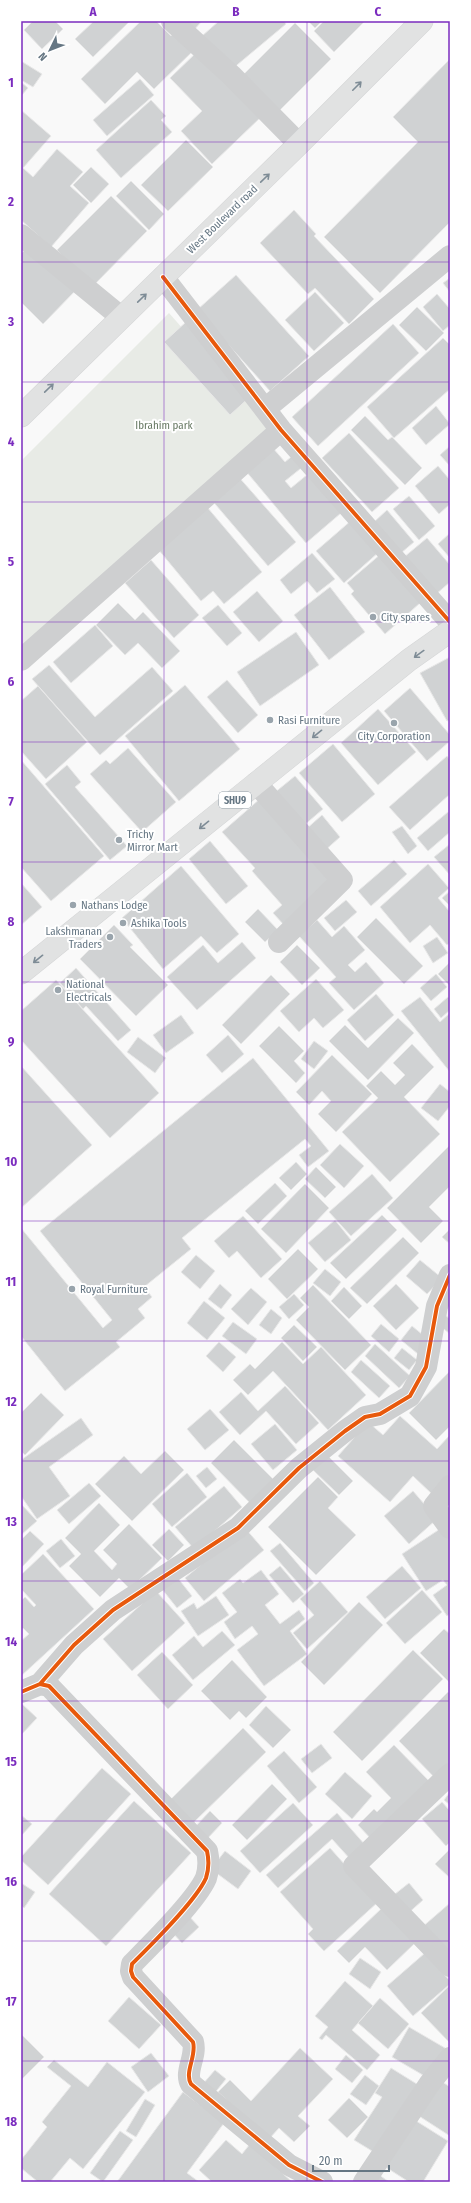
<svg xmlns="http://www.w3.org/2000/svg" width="471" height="2203" font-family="'Fira Sans Condensed',sans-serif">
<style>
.green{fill:#e8ebe6}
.building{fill:#d0d2d3;stroke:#e8e8e8}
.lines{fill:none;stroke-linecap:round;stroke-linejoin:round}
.primary-casing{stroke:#d5d6d7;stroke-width:23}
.minor{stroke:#cecfd0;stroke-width:22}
.primary{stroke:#e1e2e2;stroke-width:22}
.cycleway-casing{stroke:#fff;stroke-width:6}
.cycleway{stroke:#e8590c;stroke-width:4}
.oneway{stroke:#7e8c96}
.grid{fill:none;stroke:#7b2cbf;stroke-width:1;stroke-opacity:0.55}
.poi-dot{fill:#99a4ac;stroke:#fff;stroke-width:1.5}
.labels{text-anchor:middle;stroke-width:4;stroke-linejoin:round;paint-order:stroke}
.shield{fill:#fff;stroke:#939fa8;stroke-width:1}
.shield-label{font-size:10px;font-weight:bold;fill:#657683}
.street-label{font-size:11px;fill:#657683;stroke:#fff}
.park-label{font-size:11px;fill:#687a64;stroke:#fff}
.poi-label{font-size:11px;fill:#657683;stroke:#fff;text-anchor:start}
.neatline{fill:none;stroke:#7b2cbf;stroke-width:1.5}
.grid-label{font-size:13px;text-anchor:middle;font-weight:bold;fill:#7b2cbf}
</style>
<rect width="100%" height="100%" fill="#f9f9f9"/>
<path class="green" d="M169,313l103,117 -251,221v-190z"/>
<path class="building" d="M33,21h22l8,8 -21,20 -18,-19z
M94,21h36l-37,36 -18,-18z
M141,21h15l15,15 6,-6 18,19 -41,40 -17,-17 -32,32 -24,-25z
M183,21h19l-9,10z
M219,21h65l2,3 -55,46 -29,-34z
M308,21h14l-7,7z
M324,21h41l-31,31 -20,-21z
M295,23l36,36 -52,52 -36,-36z
M199,50l63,66 -50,48 -31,-33 21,-20 -32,-33z
M450,59v163l-70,71 -56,-56 94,-95 -25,-25z
M21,61l21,13 -9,13 -12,-7z
M140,79l14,16 -47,41 -14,-16z
M21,82l7,6 -7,8z
M151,100l15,16 -5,4 11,12 -51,46 -25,-28z
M21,110l30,26 -28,32 10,9 24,-28 26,23 -13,14 19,17 -38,44 -30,-27z
M186,140l27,27 -45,44 -27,-26z
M91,167l18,17 -18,19 -18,-18z
M131,181l33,33 -15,16 -33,-34z
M111,196l36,35 -54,55 -36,-36z
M294,210l22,24 -2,2 60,63 -25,25 -34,-36 -7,6 -48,-51z
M31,243l46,46 -34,35 -22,-22v-48z
M236,275l73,81 -39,35 -73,-81z
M450,278v14l-7,-9z
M315,292l29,31 -30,28 -29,-31z
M437,294l13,15v16l-7,6 -20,-24z
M417,307l27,26 -18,18 -27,-26z
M186,322l66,73 -22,20 -66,-73z
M393,324l26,29 -101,93 -26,-29z
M443,338l7,7v44l-56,49 -27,-31z
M436,406l14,18 -24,21 -14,-17z
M365,416l23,24 4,-3 30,31 -17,17 -54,-55z
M349,433l50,55 -27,24 -50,-54z
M450,446v20l-10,-11z
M272,447l13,15 11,-9 9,12 -20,16 6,7 17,-14 33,39 -35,30 -61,-73z
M438,466l12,14v24l-11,10 -24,-28z
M237,475l59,67 -28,24 -58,-68z
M409,496l26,30 -16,14 -26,-31z
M207,507l55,65 -38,32 -11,-13 -12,10 -43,-52z
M387,510l27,32 -13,11 -27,-31z
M353,519l27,32 -36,32 -28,-32z
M450,533v25l-12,-14z
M427,538l23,27v17l-15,13 -32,-37z
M312,553l23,26 -18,14 -10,-12 -16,13 -11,-14z
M382,553l38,50 -35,31 -34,-40 3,-3 -7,-8z
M151,560l48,55 -25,23 -49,-55z
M330,587l35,45 -36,28 -35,-45z
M257,591l26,30 -24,21 -26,-30z
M118,603l17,17 8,-8 37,39 -18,17 -24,-25 -13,12 -29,-30z
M218,605l24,28 -15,13 -25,-28z
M95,625l18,21 -42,37 -18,-21z
M296,632l23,33 -59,41 -23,-34z
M450,657v63l-3,1 -27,-48z
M49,665l46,52 57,-50 21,24 -73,64 -68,-76z
M227,680l31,35 -20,18 -31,-36z
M185,685l55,64 -61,52 -54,-65z
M38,686l49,56 -41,37 -25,-28v-50z
M410,688l40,47v6l-23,20 -43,-50z
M378,709l38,43 -38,33 -37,-42z
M333,744l42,50 -33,28 -43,-49z
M128,748l48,54 -34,30 -52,-58 16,-14 4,4z
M447,756l3,4v34l-40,36 -21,-23z
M21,760l83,96 -53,45 -30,-34z
M67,765l14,17 -6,5 52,59 -17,14 -65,-76z
M295,776l28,33 -21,18 -29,-33z
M261,798l74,82 -51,45 -11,-12 9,-8 -30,-34 3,-3 -33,-36z
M448,812l2,3v17l-22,19 -11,-13z
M322,815l18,22 -18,16 -18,-22z
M402,826l15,20 -9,8 -16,-22z
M210,841l38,45 -22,18 -37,-45z
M450,844v31l-16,-18z
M394,860l13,14 -36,32 -13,-15z
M428,864l21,24 -11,10 12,14v31l-3,2 -17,-20 -20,18 -30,-36z
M181,866l58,68 -22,19 -16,-17 -38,33 -41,-51z
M21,883l21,24 -21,18z
M450,891v15l-8,-8z
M346,900l11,12 -22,19 -11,-13z
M258,909l20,21 -13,12 -20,-20z
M376,918l47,48 -19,18 -47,-47z
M317,920l15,17 12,-11 21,24 -17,15 7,7 11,-10 18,21 -30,27 -25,-27 7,-6 -37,-41z
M114,925l19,20 -3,2 38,38 -32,31 -56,-57z
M437,937l11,16 -15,10 -10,-17z
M242,942l14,16 -59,52 -30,-33 36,-32 15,18z
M297,945l23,23 -18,17 -22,-23z
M450,962v24l-12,-12z
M76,968l55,62 -13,11 -32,-35 -3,3 -23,-26z
M436,974l11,13 -16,14 -11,-13z
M271,975l19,19 -49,50 -19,-19z
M316,979l28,31 -21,18 -9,-10 -15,14 -19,-21z
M56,980l103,113 -49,45 -89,-98v-29z
M376,994l18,21 -29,26 -18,-21z
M420,997l20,25 10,-9v59l-49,-61z
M448,997l2,2v11l-9,8 -7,-9z
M181,1015l13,18 -28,20 -13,-18z
M398,1018l16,15 -46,47 -39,-39 16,-16 23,23z
M279,1026l25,25 -10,10 11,12 -9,10 -37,-37z
M228,1035l16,19 -22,19 -16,-18z
M138,1037l28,21 -11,15 -28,-21z
M314,1041l14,10 -14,18 -13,-10z
M412,1044l22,23 -30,30 36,37 -50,48 -48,-50 36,-34 -12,-12 15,-15 14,14 10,-10 -12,-12z
M332,1055l40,39 -36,38 -18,-18 13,-13 -9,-10 -13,14 -13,-13z
M253,1058l76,93 -21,16 -9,-12 12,-9 -6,-7 -123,99 9,11 -47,38 8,10 -14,12 7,9 -29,24 4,5 -55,44 -44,-55v-108l82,100 9,-8 -72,-89z
M21,1066l71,79 -71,63z
M440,1084l10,8v14l-12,15 -17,-13z
M340,1144l24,22 -20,22 -24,-23z
M450,1145v41l-21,21 14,14 -22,22 -34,-35z
M296,1162l11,12 -16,16 -12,-12z
M316,1167l20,20 -11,11 -20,-19z
M372,1174l21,24 -42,38 -22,-24z
M275,1183l12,13 -29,28 -13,-13z
M305,1184l24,24 -43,45 -25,-24z
M382,1215l15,15 -51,49 -16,-16z
M243,1216l39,43 -21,19 -24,-27 -8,7 -15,-17z
M335,1220l16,20 -26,22 -17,-19z
M450,1229v15l-8,-7z
M403,1237l16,16 -52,51 -17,-16z
M298,1249l20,20 -31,30 -19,-20z
M196,1255l19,16 -15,18 -19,-17z
M420,1260l22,18 -15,16 -21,-18z
M325,1269l16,13 -11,14 -17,-13z
M220,1284l12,11 -11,14 -13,-10z
M396,1284l23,24 -23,22 -23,-24z
M313,1285l58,60 -26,25 -49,-50 13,-13 -9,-9z
M344,1287l18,19 -13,13 -18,-18z
M251,1288l16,14 -19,23 -17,-16z
M294,1294l10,11 -15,14 -10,-12z
M204,1301l21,17 -18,22 -20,-17z
M271,1309l11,9 -11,16 -12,-9z
M445,1315l5,4v15l-12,-10z
M233,1322l24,17 -11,15 -24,-18z
M381,1324l18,15 -10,13 -18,-16z
M294,1325l23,22 -14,14 -22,-23z
M412,1326l17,14 -11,14 -17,-14z
M219,1342l17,15 -13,15 -17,-16z
M282,1342l21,22 18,-17 45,48 -38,35 -55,-59 -25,24 -15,-15 17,-16 5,5z
M375,1344l35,32 -11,12 -34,-32z
M402,1348l15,12 -8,10 -15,-12z
M361,1360l29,26 -11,12 -28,-26z
M450,1371v55l-14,14 -27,-27z
M285,1386l34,37 -23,21 -30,-33 -26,24 -21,-23 22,-20 17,19z
M41,1393l23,22 -39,40 -4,-4v-38z
M210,1409l19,21 -24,20 -18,-21z
M400,1416l37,33 13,-14v40l-18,19 -19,-18 -23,26 -52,-46 30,-34 15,13z
M81,1418l12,17 -44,32 21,29 -33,23 -16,-23v-36z
M275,1424l22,26 -24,20 -22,-26z
M234,1440l43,43 -23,24 -43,-44z
M165,1451l19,19 -52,51 -37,-37 29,-28 17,18z
M327,1455l26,26 -14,14 -26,-25z
M207,1467l10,12 -11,9 -10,-12z
M187,1473l20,24 -35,30 -20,-23z
M318,1477l20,20 -10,11 28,27 -40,40 -48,-48z
M89,1483l12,13 -32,28 -12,-14z
M224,1486l18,21 -48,42 -19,-22z
M413,1491l24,28 -28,25 -25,-28z
M99,1503l21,22 -26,26 18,19 5,-6 -14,-14 26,-26 33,34 -32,31 -11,-11 -19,19 -31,-31 12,-12 -16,-16z
M21,1504l16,17 -16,14z
M446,1525l4,6v83l-3,2 -14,-21 14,-10 -4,-5 -17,11 -24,-37z
M245,1528l19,22 -60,51 -19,-23z
M169,1529l15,16 -16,16 -16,-16z
M30,1531l14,13 -23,24v-28z
M61,1539l14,17 -15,12 -14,-17z
M280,1543l34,40 -9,8 -35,-40z
M43,1554l51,55 -73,67v-35l8,-7 -6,-6 -2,2v-29l4,-4 9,10 2,-2 -15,-16v-14z
M280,1566l24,28 -11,9 -24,-28z
M402,1566l19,22 -36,31 -19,-22z
M261,1570l18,24 -14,11 15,19 19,-14 6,9 -15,12 17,23 -43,32 -27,-36 21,-16 -6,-8 -17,13 -11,-17 13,-10 -15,-19 18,-14 3,4z
M177,1577l15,19 -15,12 -15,-19z
M320,1581l28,31 -41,37 -14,-16 21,-18 -14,-16z
M422,1590l20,22 -37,32 -19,-21z
M156,1591l29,32 -53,48 -29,-32z
M216,1596l13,19 -31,21 -17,-25 13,-8 3,6z
M359,1602l24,23 -59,60 -23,-23z
M444,1629l6,5 -1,48 -29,-29z
M222,1631l13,14 -42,35 -21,-25 22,-19 9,11z
M413,1650l30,29 -81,82 -29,-29z
M162,1652l31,33 -25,24 -31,-34z
M232,1660l35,37 -21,21 -7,-7 -9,9 -29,-29z
M448,1692l2,2v73l-13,13 -38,-39z
M21,1703l16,15 -16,17z
M266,1706l25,24 -18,18 -24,-23z
M243,1728l23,24 -73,71 -23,-23z
M321,1744l11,14 -20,15 -11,-14z
M394,1745l37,38 -58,58 -15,-16 16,-16 3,3 14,-14 -25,-26z
M284,1751l33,36 -18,16 -32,-37z
M102,1768l29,26 -83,91 -27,-25v-3z
M345,1772l27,24 -20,23 -27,-25z
M272,1784l15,15 -40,41 -15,-15z
M450,1792v13l-6,-5z
M134,1801l57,52 -85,93 -57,-52z
M442,1802l8,9v31l-4,4 -24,-27z
M293,1803l20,22 -53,48 -20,-22z
M210,1811l12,12 -16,17 -12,-12z
M337,1813l29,33 -15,14 -19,-21 -54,49 -12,-13z
M21,1815l11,9 -11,12z
M330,1848l48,54 -54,49 -16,-17 5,-5 -33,-37z
M450,1849v29l-15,-14z
M225,1851l26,20 -13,18 -27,-20z
M21,1883l14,9 -11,16 -3,-3z
M409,1883l14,17 -18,16 -15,-18z
M450,1903v59l-30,-33z
M383,1907l33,35 -29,28 -22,-23 -16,16 -12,-12z
M188,1915l11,12 -17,16 -11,-12z
M425,1953l25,28v3l-37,32 -26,-30z
M360,1958l21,14 -11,17 -21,-15z
M345,1981l28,25 -21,24 28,25 -13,15 -41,-35 -4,5 -3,-2 9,-11 -13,-11z
M450,1985v58l-29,-30z
M129,1997l32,28 -22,24 -31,-28z
M380,1998l29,26 -21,25 -30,-26z
M409,2027l36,21 -17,30 -36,-21z
M21,2034l23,23 -23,23z
M300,2048l33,31 -35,37 12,10 -16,16 -15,-14 -10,11 -51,-47 12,-12 21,21z
M151,2053l18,23 -21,16 -17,-25z
M346,2055l17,15 -11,13 -17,-14z
M54,2060l34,27 19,-25 38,30 -62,77 -13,-11 -20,24h-12l-17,-14v-8l26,-33 -5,-5 29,-36 -24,-19z
M391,2068l29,18 -43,68 -23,-14 28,-43 -7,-4z
M215,2070l11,9 -13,16 -11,-10z
M365,2075l14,11 -13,19 -16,-11z
M441,2081l9,6v49l-31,-20z
M183,2092l41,31 -37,50 12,9h-82z
M349,2098l19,19 -21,21 -19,-18z
M145,2099l10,6 -19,32 -10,-6z
M413,2119l35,22 -25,41h-14l-25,-16z
M120,2131l13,9 -30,42 -13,-9z
M226,2140l16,14 8,-10 41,37 -79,1 -13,-12z
M378,2174l11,8h-17z"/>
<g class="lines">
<g class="primary-casing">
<path id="primary" d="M21,416l278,-272 123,-123
M21,973l388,-313 41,-29"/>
</g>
<path class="minor" d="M172,21l59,54 68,69
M21,235l100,82
M163,277l118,153 169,192
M265,409l185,-153
M21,660l260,-230
M256,783l86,97 -63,62
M450,1486l-16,20 16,22
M40,1684l34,-39 39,-35 125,-82 61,-60 46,-37 20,-14 15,-3 30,-18 16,-29 11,-61 13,-31
M21,1692l19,-8 9,2 158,165c2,9 2,18 -1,27 -10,23 -55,67 -74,86l-1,7 2,6 60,65c4,14 -9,30 -2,42l98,81 33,17
M450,1774l-96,92 96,100
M364,2182l66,-99 20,-25"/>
<use href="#primary" class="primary"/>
<g class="cycleway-casing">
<path id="cycleway" d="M163,277l118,153 169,192
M40,1684l34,-39 39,-35 125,-82 61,-60 46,-37 20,-14 15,-3 30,-18 16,-29 11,-61 13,-31
M21,1692l19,-8 9,2 158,165c2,9 2,18 -1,27 -10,23 -55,67 -74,86l-1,7 2,6 60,65c4,14 -9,30 -2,42l98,81 33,17"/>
</g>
<use href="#cycleway" class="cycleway"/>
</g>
<defs><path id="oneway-shaft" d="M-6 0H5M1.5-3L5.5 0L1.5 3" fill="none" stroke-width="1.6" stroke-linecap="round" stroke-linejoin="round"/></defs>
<g class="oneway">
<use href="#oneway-shaft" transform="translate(357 86) rotate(-45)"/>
<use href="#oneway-shaft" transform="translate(265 178) rotate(-44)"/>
<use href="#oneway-shaft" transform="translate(142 298) rotate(-44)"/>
<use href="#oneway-shaft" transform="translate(49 388) rotate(-44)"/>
<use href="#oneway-shaft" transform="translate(419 654) rotate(144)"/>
<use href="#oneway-shaft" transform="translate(317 734) rotate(141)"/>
<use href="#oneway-shaft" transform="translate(204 825) rotate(141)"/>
<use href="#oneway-shaft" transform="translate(38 959) rotate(141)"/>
</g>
<path class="grid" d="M164,21v2161M307,21v2161M21,142h429M21,262h429M21,382h429M21,502h429M21,622h429M21,742h429M21,862h429M21,982h429M21,1102h429M21,1221h429M21,1341h429M21,1461h429M21,1581h429M21,1701h429M21,1821h429M21,1941h429M21,2061h429"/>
<g class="poi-dot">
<circle cx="373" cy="617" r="4"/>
<circle cx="270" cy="720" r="4"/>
<circle cx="394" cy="723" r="4"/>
<circle cx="119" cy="840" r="4"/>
<circle cx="73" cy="905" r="4"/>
<circle cx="123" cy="923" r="4"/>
<circle cx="110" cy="937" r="4"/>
<circle cx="58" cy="990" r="4"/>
<circle cx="72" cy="1289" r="4"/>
</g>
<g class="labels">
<rect class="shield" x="219" y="792" width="32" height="16" rx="3"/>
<g class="shield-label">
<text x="235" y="804">SHU9</text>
</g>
<g class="street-label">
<text transform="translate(222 219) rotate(-44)" y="4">West Boulevard road</text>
</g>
<g class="park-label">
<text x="164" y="429">Ibrahim park</text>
</g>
<g class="poi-label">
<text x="381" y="621">City spares</text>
<text x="278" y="724">Rasi Furniture</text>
<text x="394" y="740" text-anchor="middle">City Corporation</text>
<text x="127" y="838">Trichy<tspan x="127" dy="13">Mirror Mart</tspan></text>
<text x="81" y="909">Nathans Lodge</text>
<text x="131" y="927">Ashika Tools</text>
<text x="102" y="935" text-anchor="end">Lakshmanan<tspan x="102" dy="13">Traders</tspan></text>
<text x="66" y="988">National<tspan x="66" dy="13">Electricals</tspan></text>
<text x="80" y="1293">Royal Furniture</text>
</g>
</g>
<rect width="471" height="2203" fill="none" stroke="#ffffff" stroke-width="44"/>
<g transform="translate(50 50) rotate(227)" stroke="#ffffff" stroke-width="3" paint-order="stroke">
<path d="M0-3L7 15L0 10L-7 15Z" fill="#657683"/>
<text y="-6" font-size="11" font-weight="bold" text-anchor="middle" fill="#657683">N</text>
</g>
<path d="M313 2165v6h76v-6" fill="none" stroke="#657683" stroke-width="2"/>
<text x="319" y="2165" font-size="12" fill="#657683" stroke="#ffffff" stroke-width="3" paint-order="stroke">20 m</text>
<rect x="22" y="22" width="427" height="2159" class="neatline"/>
<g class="grid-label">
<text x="93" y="16">A</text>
<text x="236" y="16">B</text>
<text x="378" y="16">C</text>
<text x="11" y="87">1</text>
<text x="11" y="206">2</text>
<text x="11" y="326">3</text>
<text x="11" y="446">4</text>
<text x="11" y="566">5</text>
<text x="11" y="686">6</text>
<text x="11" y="806">7</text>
<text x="11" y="926">8</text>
<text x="11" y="1046">9</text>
<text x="11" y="1166">10</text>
<text x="11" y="1286">11</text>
<text x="11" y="1406">12</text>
<text x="11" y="1526">13</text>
<text x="11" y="1646">14</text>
<text x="11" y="1766">15</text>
<text x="11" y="1886">16</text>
<text x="11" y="2006">17</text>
<text x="11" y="2126">18</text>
</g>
</svg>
